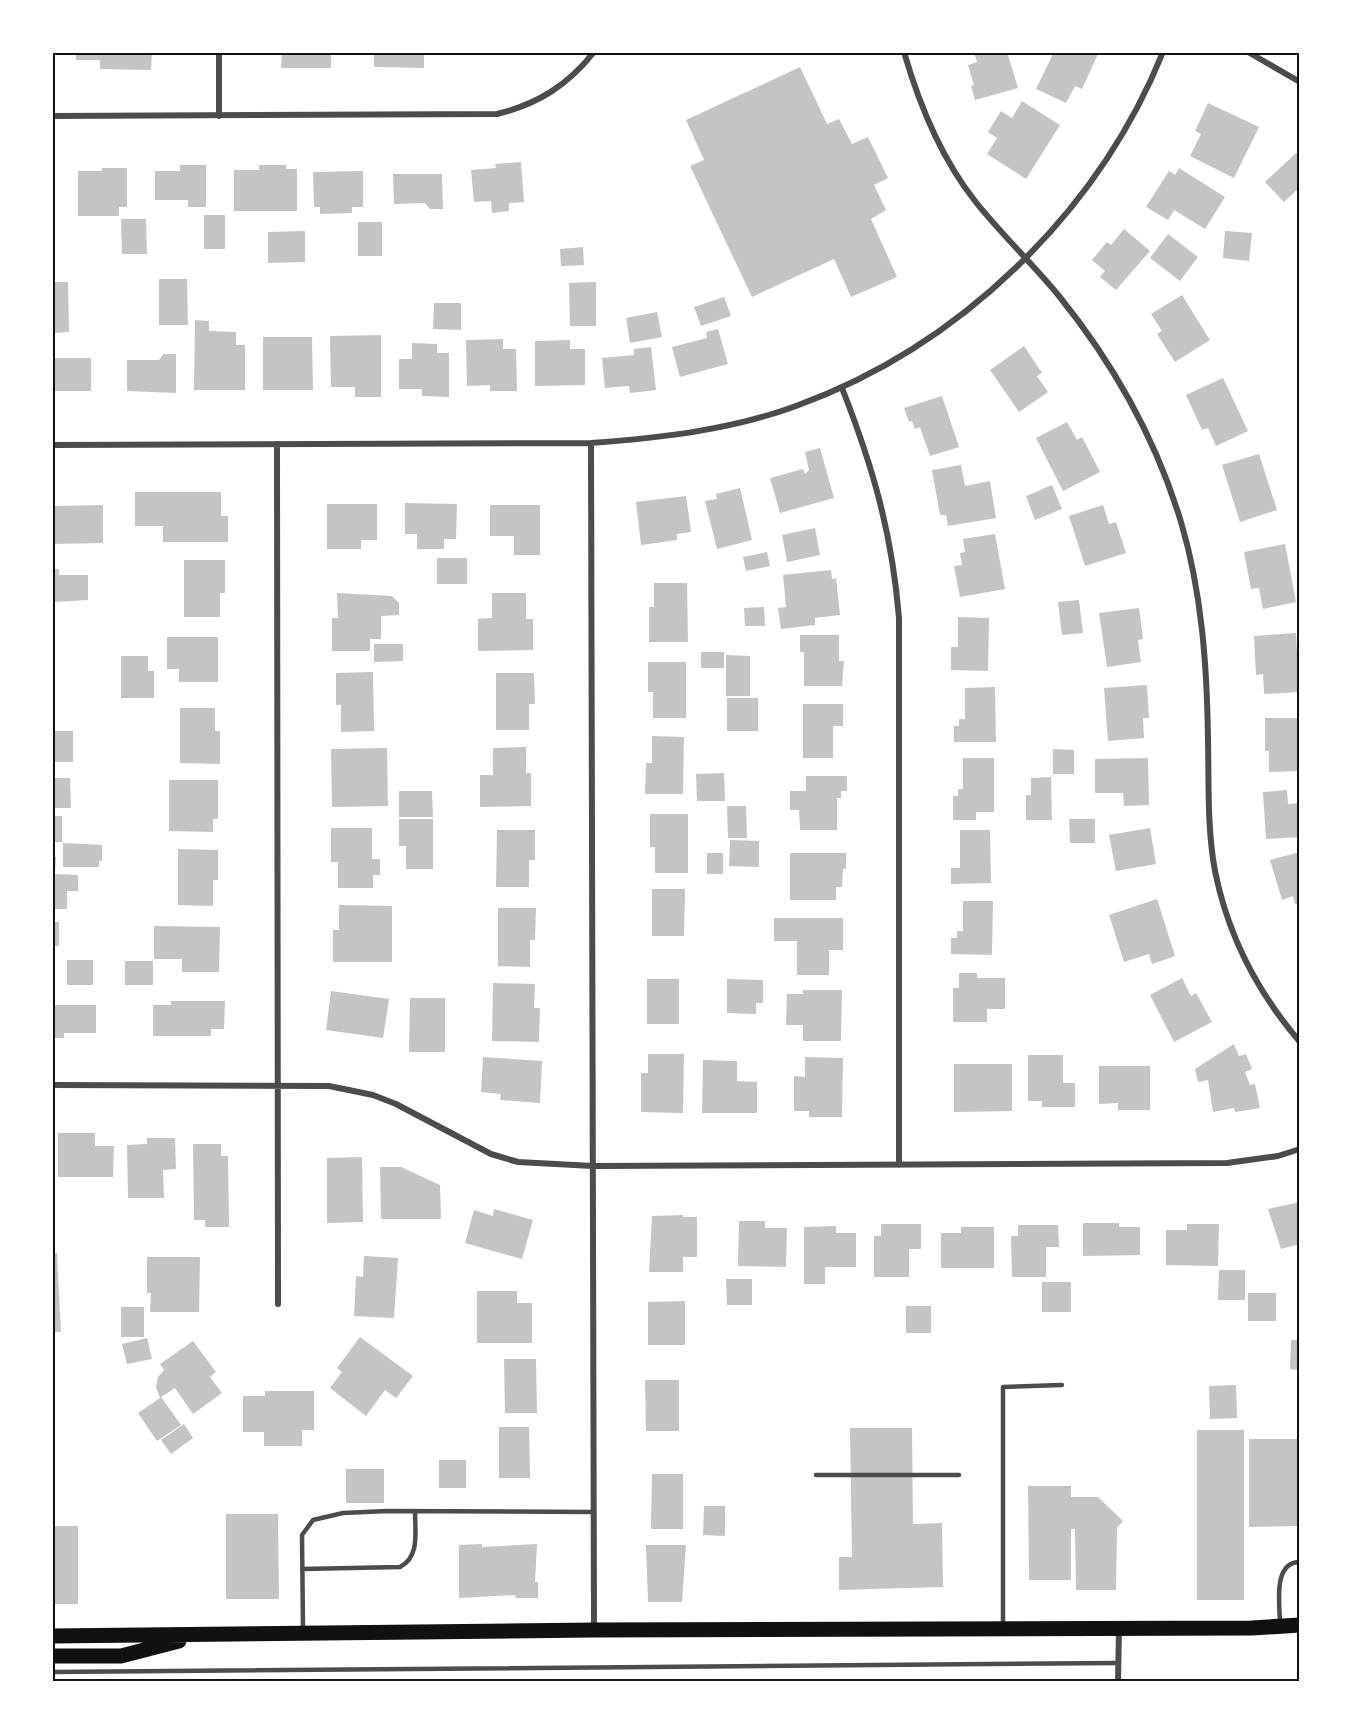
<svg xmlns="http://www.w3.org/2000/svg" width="1352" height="1734" font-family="'Noto Sans',sans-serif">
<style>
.building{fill:#c4c4c4}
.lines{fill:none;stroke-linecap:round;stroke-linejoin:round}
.service{stroke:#4c4c4c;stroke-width:4.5}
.minor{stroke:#4c4c4c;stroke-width:6}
.primary{stroke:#111;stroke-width:15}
.neatline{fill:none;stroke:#111;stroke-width:2}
</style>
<rect width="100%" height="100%" fill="#fff"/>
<path class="building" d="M76,52h76l-1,18 -51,-1v-9h-24z
M282,52h49v16h-50z
M374,52h50v16l-50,-1z
M974,52h33l11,36 -43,12 -4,-14 3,-1 -6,-20 9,-3z
M1054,52h45l-17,37 -7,-3 -9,17 -30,-14z
M800,67l27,57 12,-5 13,25 16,-7 20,41 -14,7 12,25 -15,9 26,58 -46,20 -17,-38 -82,38 -62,-131 14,-6 -18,-40z
M1022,101l38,24 -34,54 -39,-25 10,-16 -9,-6 13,-21 11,7z
M1208,103l51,24 -25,51 -44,-22 11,-22 -6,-3z
M1296,153l4,3v31l-16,15 -19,-20z
M521,162l3,40 -15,1v8l-17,2 -1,-12 -17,1 -3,-32 25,-2 -1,-4z
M180,165h26v42h-18v-7h-33v-29h25z
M259,165h27v4h11v42h-63v-41h25z
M102,168h25v39h-8v9h-41v-45h24z
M1179,168l46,29 -20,32 -31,-19 -6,10 -22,-13 23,-36 6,4z
M363,171v36h-11v6l-32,1v-7h-6l-1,-35z
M393,174h49l1,35h-13l-5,-6 -31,1z
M204,215h21v34h-21z
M121,219h25l1,35h-25z
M358,222h24v34h-24z
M1124,229l26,22 -34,39 -16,-13 5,-6 -13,-11 15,-18 4,3z
M305,231v31l-37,1v-31z
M1225,231l27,2 -3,28 -26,-3z
M1168,234l30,23 -18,24 -30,-23z
M583,247l1,18 -23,1 -1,-17z
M159,279h28l1,46h-29z
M52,282h16l1,50 -17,1z
M596,282v44h-26l-1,-43z
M1182,295l28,45 -35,22 -18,-28 5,-3 -11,-17z
M724,297l7,19 -30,10 -7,-19z
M434,303h27v27l-28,-1z
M657,312l5,25 -32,6 -4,-25z
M195,320l14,1v10l27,1v13h9v45h-51z
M718,329l10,35 -48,13 -8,-30 35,-9 -1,-6z
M381,335v62h-26v-10h-24l-1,-51z
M263,337h49l1,53h-50z
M503,339v10h13l1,42h-27v-6l-23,1 -1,-46z
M570,340v9h15v36l-50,1v-45z
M412,343l25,1v9h12v44l-27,-1v-7h-23v-30h13z
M1024,346l18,27 -5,3 11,16 -29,20 -29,-42z
M651,347l5,43 -26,3 -1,-7 -24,2 -3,-30 32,-3v-6z
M163,354h13v39l-49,-2v-31h32z
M52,358h39v33h-39z
M1223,378l25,53 -32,15 -8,-18 -6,2 -16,-35z
M942,396l17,51 -29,9 -10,-29 -5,2 -3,-8 -3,1 -5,-14z
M1067,422l10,18 5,-3 18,35 -37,19 -27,-53z
M820,448l14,50 -54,15 -10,-35 33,-9 2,5 4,-4 -4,-18z
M1259,454l18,56 -37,12 -18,-57z
M961,465l4,21 25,-5 6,37 -48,8 -2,-11h-6l-8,-45z
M1052,485l10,24 -27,11 -9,-24z
M740,488l12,52 -35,9 -12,-48 12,-2 -1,-5z
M135,492h86v24h7v26h-65v-16h-28z
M686,496l5,36 -14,2v6l-36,5 -5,-43z
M405,503l52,1 -1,35h-12v10h-27v-15h-12z
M327,504h50v36h-16v9h-34z
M103,505v38l-51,1v-38z
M490,505h50v50h-26v-19h-24z
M1103,505l6,19 7,-2 10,31 -41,13 -16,-50z
M815,528l5,27 -33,7 -5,-27z
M995,534l10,55 -45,8 -6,-31 8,-1 -2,-12 5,-1 -2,-13z
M1285,544l11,58 -33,7 -4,-21 -8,1 -7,-37z
M767,552l3,14 -24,5 -3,-14z
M437,558h30v26h-30z
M184,560h41v33h-5v24h-36z
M52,569h7v6h29v25l-33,2v18h-3z
M831,570l1,9 4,-1 4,37 -25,3v7l-34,4 -3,-21 8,-1 -3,-32z
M654,583h33l1,59h-39v-35h5z
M337,593l55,3 7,7v12l-18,1v23h-11v12h-38v-33h6z
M492,593h34v26h7v31l-55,1v-32l14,-1z
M1079,600l4,33 -21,2 -4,-33z
M764,607l1,19h-20l-1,-18z
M1139,608l4,31 -5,1 3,22 -34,5 -8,-54z
M958,617l31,1 -1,53 -37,-1v-23h7z
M1296,633l3,59 -35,2 -1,-20 -7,1 -2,-39z
M800,635h39v26h5l-2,25h-38v-34h-4z
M167,637h51v45h-39v-13h-12z
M374,644h29v17l-29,1z
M701,652h23v16h-23z
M726,655l24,1v40h-24z
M121,656h27v15h6v27h-33z
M648,662h38v56h-33v-26h-5z
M373,672l1,59 -33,1v-27h-5v-32z
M496,673h38l1,31h-6v26h-33z
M1147,685l2,33h-6l1,20 -36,3 -4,-53z
M995,687l1,55h-42v-16h5v-7h6v-31z
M727,698h31v33h-31z
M803,704h40v22h-10v32h-30z
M180,708h35v23h5v33l-40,-1z
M1265,718h35v53l-31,1v-21h-4z
M52,731h21v31h-21z
M652,736l32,1 -1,57h-38l1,-31h6z
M526,747v26h5v33l-51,1v-32h13v-27z
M387,748l1,58 -56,1 -1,-58z
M1053,749l21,1v24h-21z
M963,758h31v54h-18v8h-23v-24h5v-7h5z
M1148,758l1,47 -25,1 -1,-13h-28v-34z
M724,773l1,28h-28l-1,-27z
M806,776h41v15h-6v7h-4v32h-37l-1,-20h-9v-19h16z
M1051,777l1,43h-26v-25h5v-17z
M52,778h18l1,30h-19z
M169,780h49v39h-5v13l-44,-1z
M1287,790l1,14 12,-1v34l-34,2 -3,-47z
M399,791h33l1,26h-34z
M727,806h19l1,32h-19z
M650,814h38v59h-33v-26h-5z
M52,816h10v26h-10z
M399,819h34v50h-27v-23h-7z
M1069,819h26v24h-25z
M331,828h41v31h8v16h-7v13h-35v-26h-7z
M1150,828l6,36 -40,7 -7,-36z
M497,830h38v30h-6v27h-33z
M960,830h30l1,53 -40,1v-16h9z
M730,840l29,1v26l-30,-1z
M63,843l39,2v16h-3v6h-36z
M178,849l40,1v30h-5v26l-35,-1z
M1300,852v51l-5,1 -2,-8 -11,4 -12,-40z
M707,853h16v21h-16z
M790,853h56v16h-3l-1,18h-6v13h-46z
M52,857h4l-1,17 23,1v16h-11v18h-15z
M652,889h33l-1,47h-32z
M1157,899l18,57 -23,8 -3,-10 -25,8 -15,-47z
M963,901h30l-1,54 -41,-1v-16h6v-7h6z
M339,905l53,1v56h-59v-32h6z
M498,908h38l-1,32h-5v27l-32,-1z
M774,918h69v32h-14v25h-32v-34h-23z
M52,922h7v24h-7z
M154,926l66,1 -1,45h-37v-13h-28z
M67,960h26v25h-26z
M125,961h28v24h-28z
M959,973h18v5h28v31h-18v13h-34v-34h6z
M1182,978l9,18 5,-3 16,29 -38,20 -24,-47z
M647,979h32v45h-32z
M727,979l36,1v23h-7v11l-29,-1z
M493,983l42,1 -1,24h6l-1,34 -47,-1z
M803,990h39l-1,51h-38v-16h-17l1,-31h16z
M331,991l58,8 -6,39 -57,-8z
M410,998h35v54h-36z
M171,1001h54l-1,28h-13v7h-58v-31h18z
M52,1005h44v28h-32v5h-12z
M1234,1044l5,12 7,-2 6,15 -7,3 5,13 5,-1 5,24 -25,4 -1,-4 -21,4 -5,-32 -10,2 -3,-13z
M648,1054h36l-1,59 -42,-1v-39h7z
M1028,1055h35v28h12v24h-33v-6h-14z
M483,1057l59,4 -2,42 -40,-3 1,-6 -20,-2z
M805,1057l38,1 -1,59h-33v-6h-15v-35l11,1z
M703,1060l34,1v20l20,1v31h-55z
M954,1064h58v47l-58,1z
M1099,1066h51v44h-32v-7l-19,1z
M58,1133h37v13h19l-1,31h-55z
M147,1138h28l1,31 -13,1 1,28h-36l-1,-53 20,-1z
M193,1144h28v12h7l1,71h-24v-7h-11z
M362,1157l1,65 -36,1v-65z
M380,1167h21l39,18 1,34h-60z
M1300,1202v42l-19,5 -13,-40z
M494,1209l39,11 -11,39 -57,-16 9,-33 19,6z
M683,1215v2h14v40h-14v15h-34l3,-56z
M739,1221h26v7h22l-1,39 -48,-1z
M1083,1223h36v4h21v28l-57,1z
M881,1224h40v25h-12v28h-35v-41h7z
M1187,1224h32l-1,42 -52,-1v-35h21z
M1018,1225h40l1,22h-13v30h-34l-1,-41h7z
M836,1226v7h20v34h-31v17h-21v-57z
M961,1227h33v41h-53v-35h20z
M52,1253h5l4,79h-9z
M364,1256l34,2 -4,60 -40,-2 2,-40 7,1z
M147,1257h53l-1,55h-49l1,-19h-4z
M1219,1270h26v30h-27z
M726,1279h26v26h-25z
M1042,1282h29v30h-29z
M477,1291h40v12h15v40h-55z
M1248,1293h28v28h-28z
M685,1301v44h-37v-43z
M906,1306h25v27h-25z
M121,1307h23v30h-23z
M360,1337l53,39 -17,22 -11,-8 -19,26 -36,-28 12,-16 -5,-4z
M147,1338l5,21 -25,5 -5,-20z
M1291,1340h9v30l-10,-1z
M193,1341l23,31 -6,5 12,16 -29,21 -18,-26 -14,9 20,28 -24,16 -19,-28 22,-15 -4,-11 2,-10 6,-7 -4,-6z
M504,1359h32l1,54h-32z
M645,1380h34v51h-33z
M1236,1385l1,33 -27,1 -1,-33z
M265,1391h49v39h-12v16h-38v-14h-21v-36h22z
M184,1424l9,14 -22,16 -10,-14z
M499,1427h30l1,51h-31z
M850,1428h62l1,96 29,-1 1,64 -104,3v-33h13z
M1197,1430h47v170h-47z
M1249,1439h51v87l-51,1z
M439,1460h27v28h-27z
M346,1469h38v34h-38z
M652,1474h31v55h-32z
M1028,1486h43v11h27l25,24 -6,7 -1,62h-40l-1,-61h-4v51h-42z
M704,1506h21v30l-22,-1z
M226,1514h52l1,85h-53z
M52,1526h26v78h-26z
M482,1544v3l55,-3 -2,38h3v16h-22l-1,-3 -56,3v-53z
M646,1545h40l-4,57h-34z"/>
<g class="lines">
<path class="service" d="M816,1475h143
M302,1569l98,-2c20,-10 15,-35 15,-56
M1280,1624c0,-18 -8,-62 20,-62
M1003,1626v-239l59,-2
M303,1629l-1,-94 11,-15 30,-7 44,-2 207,1
M52,1672l1066,-9"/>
<path class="minor" d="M219,52v64
M904,52c15,52 37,106 71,149 26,33 57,62 84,95 54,67 97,143 122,226 21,71 26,144 27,218 1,43 -1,88 7,131 13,65 43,122 85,171
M1248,52l52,30
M52,116l445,-2c41,-10 71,-29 97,-62
M842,388c31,79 50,145 57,230v547
M591,443l3,1187
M277,444l1,860
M52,445l539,-2c69,-5 140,-13 205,-37 163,-59 302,-193 367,-354
M52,1085l277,1 44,9 23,9 95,50 27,8 75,4 634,-3 51,-7 22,-7
M1118,1682l1,-53"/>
<path class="primary" d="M52,1636l542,-6 658,-2 48,-3
M52,1656h69l58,-15"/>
</g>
<rect width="1352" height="1734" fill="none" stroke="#ffffff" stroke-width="108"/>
<rect x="54" y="54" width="1244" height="1626" class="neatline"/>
</svg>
